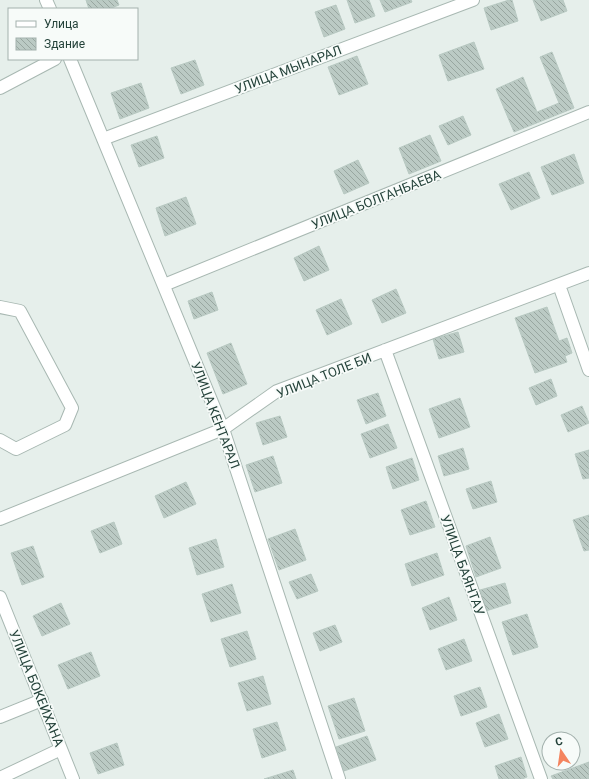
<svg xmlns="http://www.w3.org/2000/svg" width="589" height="779" font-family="Roboto,sans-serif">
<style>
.building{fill:url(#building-back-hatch);stroke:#b8c9c2}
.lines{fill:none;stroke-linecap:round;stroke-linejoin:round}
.minor-casing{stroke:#a8b8b2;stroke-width:14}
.minor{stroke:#fff;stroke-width:12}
.labels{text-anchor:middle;stroke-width:3.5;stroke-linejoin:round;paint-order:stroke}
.street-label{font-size:13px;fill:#24423a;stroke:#f7fbf9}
</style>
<defs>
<pattern id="building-back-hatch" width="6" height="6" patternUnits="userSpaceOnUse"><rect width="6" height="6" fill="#bbcac4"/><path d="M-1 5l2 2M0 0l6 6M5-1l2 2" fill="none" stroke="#98a6a0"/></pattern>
</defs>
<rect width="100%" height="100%" fill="#e6efeb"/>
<path class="building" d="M86,0h31l2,5 -10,4h-20z
M347,0h22l6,16 -20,7z
M380,0h31l1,2 -27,10z
M509,0h3l6,21 -27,9 -7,-22z
M533,0h30l4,11 -26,10z
M336,5l9,24 -21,8 -9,-25z
M474,42l10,27 -36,12 -9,-26z
M552,52l22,56 -60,24 -18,-43 27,-12 14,35 22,-9 -19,-46z
M357,56l11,28 -29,11 -11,-28z
M195,60l9,25 -23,9 -10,-26z
M141,83l8,25 -29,11 -9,-26z
M463,116l8,19 -23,10 -9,-19z
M430,135l11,26 -32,13 -10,-26z
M157,136l7,22 -25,9 -8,-22z
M574,154l10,29 -32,12 -11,-28z
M358,160l11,23 -25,11 -10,-23z
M529,172l11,26 -29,12 -12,-26z
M186,197l10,27 -31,12 -9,-28z
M319,246l10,24 -25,11 -10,-23z
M396,289l10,24 -24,10 -10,-23z
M212,292l6,18 -24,9 -6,-18z
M341,299l11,25 -25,11 -11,-25z
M547,307l12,34 8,-3 5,15 -7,3 2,6 -32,11 -20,-55z
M458,332l6,20 -25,7 -6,-20z
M231,343l16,41 -24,10 -16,-41z
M551,379l6,17 -21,9 -7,-17z
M378,393l8,23 -20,8 -9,-24z
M460,398l10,29 -31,11 -10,-29z
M582,406l7,17 -21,9 -7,-17z
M280,416l7,21 -24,8 -7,-22z
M388,424l9,24 -27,10 -9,-24z
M463,448l6,21 -25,7 -6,-20z
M589,450v28l-6,1 -8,-25z
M273,456l9,27 -27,9 -9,-27z
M412,458l7,22 -26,9 -7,-22z
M491,481l6,21 -24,7 -7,-20z
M186,482l10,22 -32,14 -9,-22z
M426,501l9,26 -25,8 -9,-25z
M589,515v35l-5,1 -11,-31z
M114,522l8,22 -22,9 -9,-22z
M295,529l11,31 -27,10 -11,-31z
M490,537l11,31 -25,9 -10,-31z
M216,539l8,28 -27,8 -8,-27z
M33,546l11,31 -22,8 -11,-32z
M437,553l7,22 -32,11 -7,-22z
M311,574l7,17 -21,8 -8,-17z
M505,583l6,20 -25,8 -6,-21z
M232,584l9,29 -30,9 -9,-28z
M449,597l8,23 -27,10 -8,-22z
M61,603l9,21 -28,12 -9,-20z
M527,614l11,33 -25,8 -11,-33z
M335,625l7,17 -22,9 -7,-18z
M247,631l9,28 -26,8 -9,-28z
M464,639l8,22 -26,9 -8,-21z
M91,652l9,24 -32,13 -10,-24z
M263,676l8,28 -24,7 -9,-28z
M480,687l7,20 -26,9 -7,-20z
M354,698l11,33 -26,8 -11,-33z
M499,714l9,25 -23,8 -9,-24z
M277,722l9,28 -24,8 -9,-29z
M367,736l9,24 -32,11 -8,-24z
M117,743l7,22 -26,9 -8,-21z
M521,757l6,20 -5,2h-23l-4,-13z
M589,762v17h-36l-2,-3z
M293,770l3,9h-32z"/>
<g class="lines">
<g class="minor-casing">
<path id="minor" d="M46,0l4,9
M70,59l153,370 116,350
M0,88l55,-29
M103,139l370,-139
M164,285l425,-173
M559,285l30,85
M0,307l20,4 52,97 -7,17 -49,24 -16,-9
M385,350l156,429
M0,519l223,-90 54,-38 312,-118
M0,597l73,182
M0,717l42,-17
M0,778l61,-29"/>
</g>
<use href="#minor" class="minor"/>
</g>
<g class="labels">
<g class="street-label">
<text transform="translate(288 69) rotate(-21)" y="5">УЛИЦА МЫНАРАЛ</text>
<text transform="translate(376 199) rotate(-22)" y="5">УЛИЦА БОЛГАНБАЕВА</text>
<text transform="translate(324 375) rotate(-22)" y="5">УЛИЦА ТОЛЕ БИ</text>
<text transform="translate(216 415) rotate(69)" y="5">УЛИЦА КЕНТАРАЛ</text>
<text transform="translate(463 565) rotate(70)" y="5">УЛИЦА БАЯНТАУ</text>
<text transform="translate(37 688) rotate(68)" y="5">УЛИЦА БОКЕЙХАНА</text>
</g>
</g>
<rect x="8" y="8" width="130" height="52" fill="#f7fbf9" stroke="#a3b1ad"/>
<rect x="16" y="21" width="20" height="6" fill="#ffffff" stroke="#a3b1ad"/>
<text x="44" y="28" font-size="12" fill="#24423a">Улица</text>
<rect x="16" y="38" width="20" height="12" fill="url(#building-back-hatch)" stroke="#a3b1ad"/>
<text x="44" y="48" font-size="12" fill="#24423a">Здание</text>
<g transform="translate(561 751) rotate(347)"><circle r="19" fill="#f7fbf9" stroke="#a3b1ad"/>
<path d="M0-3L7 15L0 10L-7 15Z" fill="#f4845f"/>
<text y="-6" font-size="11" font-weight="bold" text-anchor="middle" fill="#24423a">С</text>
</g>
</svg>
